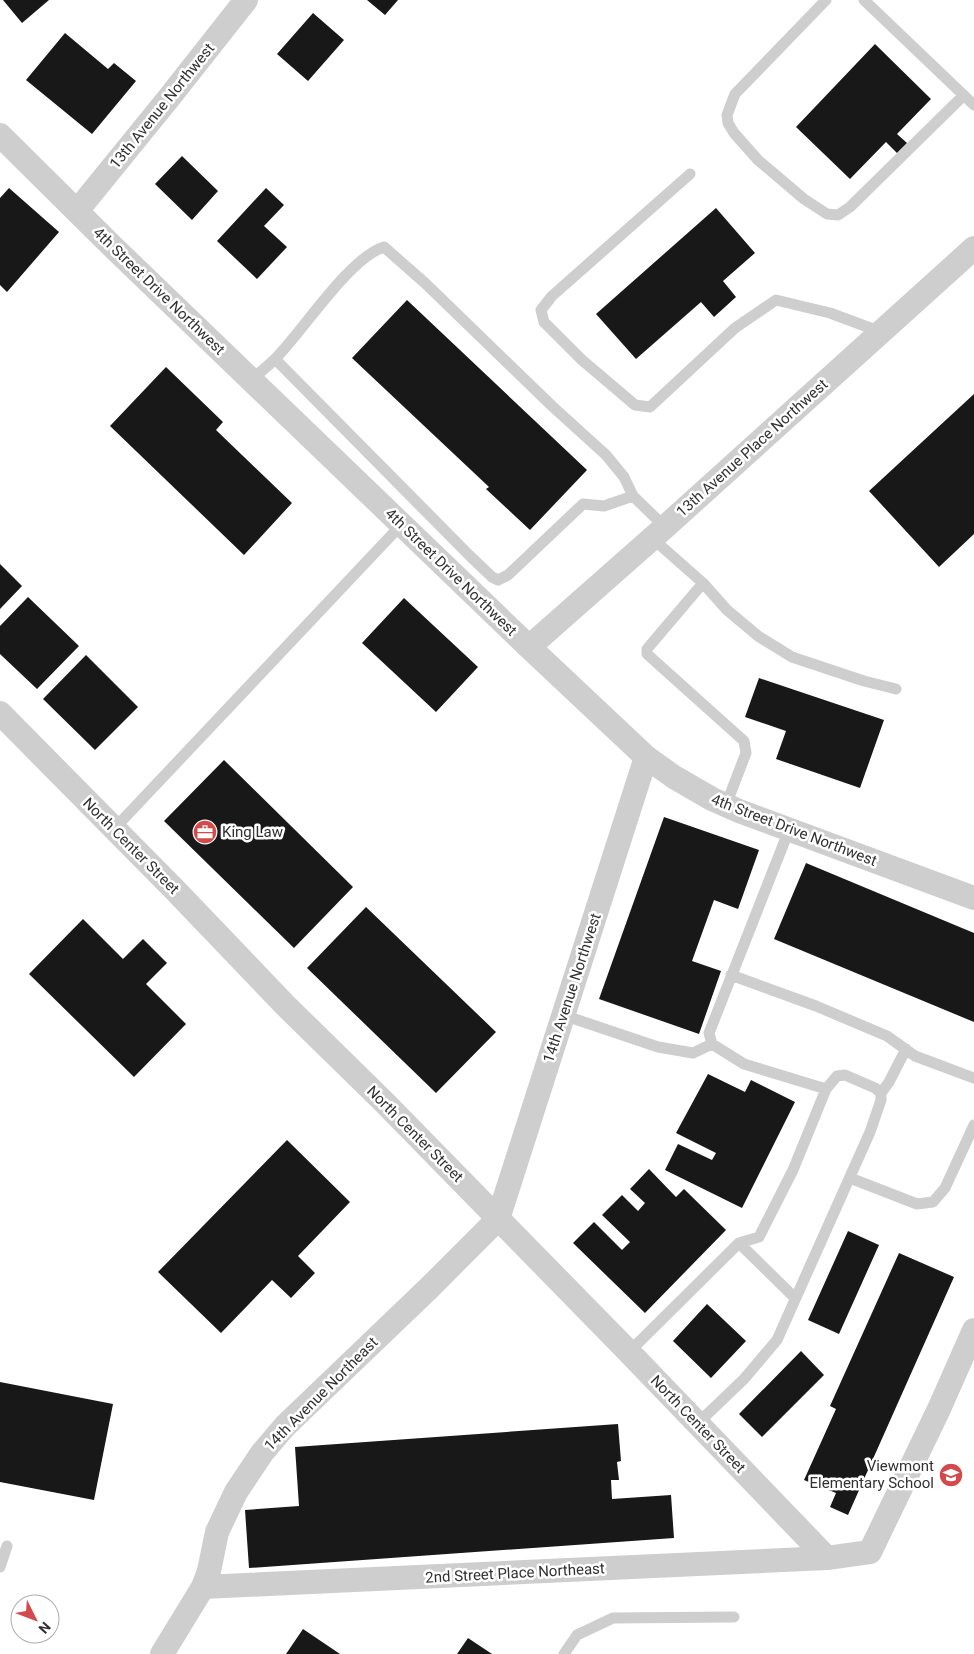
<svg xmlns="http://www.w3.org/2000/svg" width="974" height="1654" font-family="Roboto,sans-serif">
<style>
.building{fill:#181818}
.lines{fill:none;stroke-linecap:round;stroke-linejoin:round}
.service{stroke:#cecece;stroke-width:11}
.minor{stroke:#cecece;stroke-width:24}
.labels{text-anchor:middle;stroke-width:5;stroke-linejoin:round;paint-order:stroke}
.street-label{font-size:15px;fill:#313131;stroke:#fff}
.poi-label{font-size:15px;fill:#313131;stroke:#fff;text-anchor:start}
</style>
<rect width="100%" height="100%" fill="#fff"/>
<path class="building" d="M3,0h46l-27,23z
M367,0h31l-13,15z
M313,13l31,27 -36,41 -31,-27z
M65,33l43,36 6,-6 22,18 -44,53 -66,-54z
M875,44l56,55 -34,35 10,9 -10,10 -11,-11 -36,37 -54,-52z
M182,156l36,35 -26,29 -37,-36z
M9,188l50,44 -52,60 -7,-7v-87z
M266,188l18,17 -20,21 23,21 -30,32 -40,-38z
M716,208l39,45 -32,28 13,16 -22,20 -13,-15 -65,57 -40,-45z
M407,300l180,170 -57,60 -44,-41 3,-2 -137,-129z
M166,367l57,55 -7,8 76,73 -48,52 -134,-129z
M974,394v140l-35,33 -70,-76z
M0,564l22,22 -22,23z
M28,597l51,49 -42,43 -37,-35v-28z
M404,598l74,69 -42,45 -74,-69z
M86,655l52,52 -43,43 -52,-51z
M759,678l125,42 -24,68 -84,-29 10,-28 -41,-14z
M224,760l129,127 -59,61 -130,-127z
M664,817l95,33 -21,59 -24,-9 -22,61 29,10 -22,63 -100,-35z
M806,863l168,70v89l-200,-83z
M366,907l130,125 -60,61 -129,-125z
M83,919l40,40 20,-20 24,24 -21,21 40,40 -52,53 -105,-103z
M708,1074l37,18 6,-12 44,22 -53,106 -77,-38 13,-26 34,16 4,-7 -40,-20z
M287,1140l63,62 -52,54 17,17 -24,25 -19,-18 -51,53 -63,-61z
M649,1169l27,28 8,-8 42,41 -81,83 -72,-70 21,-21 28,28 8,-8 -28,-27 20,-20 16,16 7,-8 -15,-14z
M848,1231l31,14 -40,89 -31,-14z
M899,1253l55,24 -106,238 -18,-8 6,-14 -32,-13 32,-71 -6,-3z
M707,1304l39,37 -35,37 -38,-37z
M801,1351l23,24 -62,62 -23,-23z
M0,1382l113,22 -19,96 -94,-18z
M618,1424l3,37 -4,1 2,18h-8l1,19 59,-4 3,43 -425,30 -4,-58 54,-4 -4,-59z
M303,1629l37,25h-54z
M468,1638l24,16h-35z"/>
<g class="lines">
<path class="service" d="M826,0l-91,94 -8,21 1,8 6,10 24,27 46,39 23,15 11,1 12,-8 114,-112
M864,0l110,105
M690,174l-138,122 -11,14 3,12 38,38 53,45 15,2 85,-79 41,-28 54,13 51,19
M275,359l194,196 23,22 6,3 10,-5 75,-71 21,2 29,-10
M252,379c7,-6 16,-13 23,-20 28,-28 74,-101 109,-112l41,36 127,123 54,49 18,22 9,19 32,31
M652,538l51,45 -56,66v5l97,87 2,12 -20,52
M703,583l24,27 31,26 34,21 72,24 32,8
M114,829l288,-305
M789,830l-80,203 3,11 32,20 82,25
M731,975l85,31 71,30 28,20 59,22
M563,1015l95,32 35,6 19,-9
M881,1093l8,-11 17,-33
M850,1178l67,26 16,-2 12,-14 29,-63
M739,1243l56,55
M629,1352l110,-109 20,-6 34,-67 33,-81 11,-13 8,-1 30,13 6,5v7l-11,32 -93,208 -33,39 -47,45
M0,1567l7,-21
M564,1654l13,-19 36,-17 121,-1"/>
<path class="minor" d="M0,135l115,114 414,398 117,110 28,20 38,22 27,12 235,87
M77,211l91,-112 78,-99
M529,647l136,-120 309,-279
M0,713l174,176 111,116 99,97 239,244 204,212
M203,1587l624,-29 43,-6 69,-143 35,-79
M162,1654l41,-67 6,-16 8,-39 19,-40 26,-39 23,-27 143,-137 70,-70 148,-462"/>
</g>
<defs>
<g id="office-disc" transform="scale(1.25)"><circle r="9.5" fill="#d24a4c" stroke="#fff"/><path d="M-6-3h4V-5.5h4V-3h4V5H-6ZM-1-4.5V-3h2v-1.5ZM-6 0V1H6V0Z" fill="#fff"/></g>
<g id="school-disc" transform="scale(1.25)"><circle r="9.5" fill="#d24a4c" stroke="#fff"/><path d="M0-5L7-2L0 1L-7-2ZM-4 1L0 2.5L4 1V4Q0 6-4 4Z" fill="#fff"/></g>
</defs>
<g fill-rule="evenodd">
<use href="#office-disc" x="205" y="832"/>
<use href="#school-disc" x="951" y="1475"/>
</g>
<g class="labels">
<g class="street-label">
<text transform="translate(162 106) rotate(-51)" y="5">13th Avenue Northwest</text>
<text transform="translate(159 291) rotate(44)" y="5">4th Street Drive Northwest</text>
<text transform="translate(752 448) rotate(-42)" y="5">13th Avenue Place Northwest</text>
<text transform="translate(451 572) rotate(44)" y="5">4th Street Drive Northwest</text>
<text transform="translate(794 830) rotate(21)" y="5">4th Street Drive Northwest</text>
<text transform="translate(131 846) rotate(45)" y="5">North Center Street</text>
<text transform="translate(572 988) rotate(-72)" y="5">14th Avenue Northwest</text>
<text transform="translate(415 1134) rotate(45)" y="5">North Center Street</text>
<text transform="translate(321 1394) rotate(-45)" y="5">14th Avenue Northeast</text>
<text transform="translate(698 1424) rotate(46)" y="5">North Center Street</text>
<text transform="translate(515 1573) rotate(-3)" y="5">2nd Street Place Northeast</text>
</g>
<g class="poi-label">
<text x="222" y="837">King Law</text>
<text x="934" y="1471" text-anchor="end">Viewmont<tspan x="934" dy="17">Elementary School</tspan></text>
</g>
</g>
<g transform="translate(35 1619) rotate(132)"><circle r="24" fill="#ffffff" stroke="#adadad"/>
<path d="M0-4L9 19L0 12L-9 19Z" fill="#d24a4c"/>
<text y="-8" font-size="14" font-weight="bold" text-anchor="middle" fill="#313131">N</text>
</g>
</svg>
